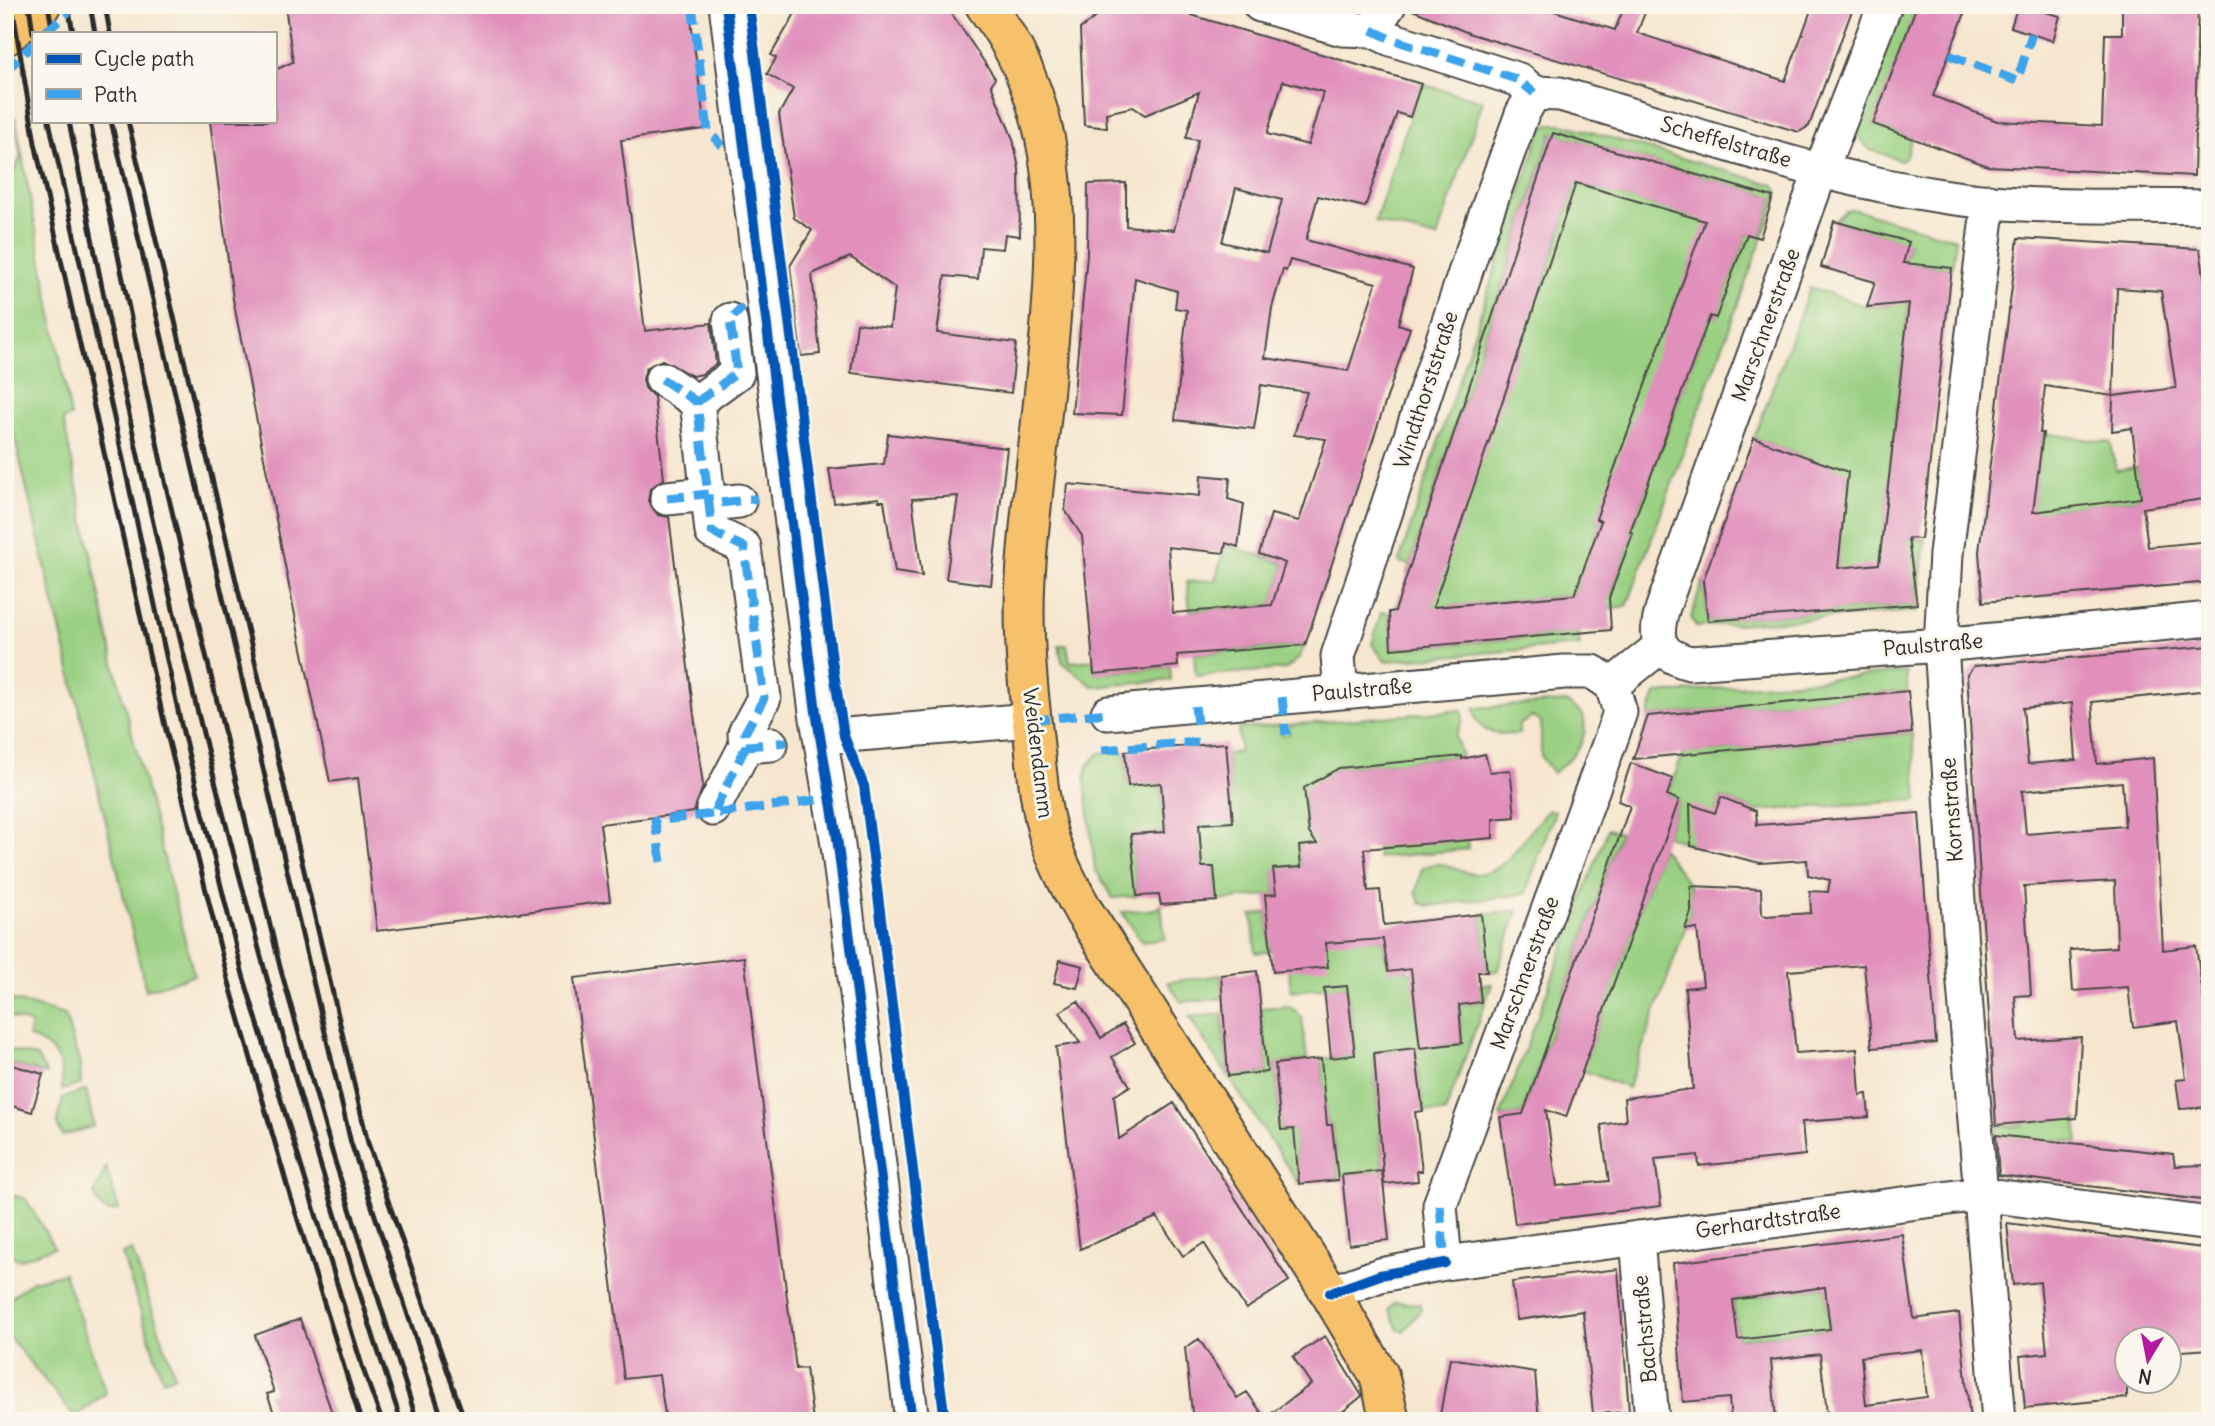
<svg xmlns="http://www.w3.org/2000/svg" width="2215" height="1426" font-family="Delius,sans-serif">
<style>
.green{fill:#9ad082;stroke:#627e56;stroke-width:2}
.building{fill:#e090bb;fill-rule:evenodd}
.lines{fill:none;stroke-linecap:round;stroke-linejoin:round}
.minor-casing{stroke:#494744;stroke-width:37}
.major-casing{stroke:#494744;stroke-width:42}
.minor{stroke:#fff;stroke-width:33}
.major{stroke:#f6c16b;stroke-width:38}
.rail{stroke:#2b2b2b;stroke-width:5}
.quiet{stroke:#3ea3eb;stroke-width:9;stroke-dasharray:18 9;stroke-linecap:butt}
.cycleway-casing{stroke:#fbf7ec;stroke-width:15}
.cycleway{stroke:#0057b8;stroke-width:10}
.labels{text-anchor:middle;stroke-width:6;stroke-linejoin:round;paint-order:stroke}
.street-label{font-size:21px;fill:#2b2b2b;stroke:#fbf7ec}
</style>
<rect width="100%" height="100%" fill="#fbf7ec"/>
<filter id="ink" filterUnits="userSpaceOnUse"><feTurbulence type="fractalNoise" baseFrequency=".0143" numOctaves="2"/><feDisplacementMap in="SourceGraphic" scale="14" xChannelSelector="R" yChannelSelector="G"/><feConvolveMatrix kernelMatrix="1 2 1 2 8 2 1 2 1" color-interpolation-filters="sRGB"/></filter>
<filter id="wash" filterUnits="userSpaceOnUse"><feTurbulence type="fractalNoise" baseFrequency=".00686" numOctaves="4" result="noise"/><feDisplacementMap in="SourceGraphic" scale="28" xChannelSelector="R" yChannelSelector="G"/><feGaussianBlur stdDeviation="1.57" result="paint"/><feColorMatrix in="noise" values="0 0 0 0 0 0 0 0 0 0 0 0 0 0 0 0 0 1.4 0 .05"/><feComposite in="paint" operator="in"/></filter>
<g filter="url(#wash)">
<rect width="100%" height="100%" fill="#f6e6cf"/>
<path class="green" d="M1900,5h17l-43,119 38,14 -7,20 -4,2 -31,-10 -14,-16v-10z
M1421,84l62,17 -46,137 -62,-16z
M15,117l56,300 -8,2 52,249 79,307 -48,15 -133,-559 -8,1v-243l16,-32z
M1551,124h12l212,61 4,7 -152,414 -22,3 28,-76 -3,-1 80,-216 6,1 31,-83 13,3 13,-40 -221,-64 -142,432 129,-277 3,1 34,-106 135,39 -114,297 4,2 -27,74 -179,16 5,-16 20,6 7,-21 -20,-7 3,-8 -11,-3 140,-426 4,-8z
M1852,209l104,30 -4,29 -39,-4 -30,271 42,5 -8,71 -221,16 -5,-10 12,-36 5,40 208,-17 -2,-21 -80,-14 14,-96 -94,-35 56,-151 57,20 24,-2 18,-62 -75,-22 11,-10z
M2043,433l68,10 5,27 21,-3 5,31 -92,12 -9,18 -11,-1z
M1226,545l59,19 -13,41 -82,6 -3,-29 28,-2z
M1381,612h8l3,37 187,-16 1,12 -195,16 -13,-17z
M1059,645h8l3,17 23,-2 2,14 75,-7 1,13 -77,7 -32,-25z
M1305,645l-6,13 -13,11 -90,7 -2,-22z
M1906,672l2,19 -260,25 8,-22z
M1566,702l16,11c10,26 -10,46 -29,60l-12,-16v-35l-9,-5 -13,8v9c-21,1 -43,1 -45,-26z
M1462,710l1,10 -8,16 7,20 -122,12 -8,3 1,10h-17l-12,14 3,34 14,15 -22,2 2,21 -27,3 2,24 -59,7 -3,-34h-12l-3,-43 33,-3 -5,-67 13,-2 -2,-23 43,-4 1,10 7,-1v-9z
M1912,733l6,67 -162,11 -35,-14 -20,51 -35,-12 13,-36 -12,-5 16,-41z
M1125,751l3,35 33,-3 4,49 -33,3 5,61 -24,2 -18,-29 -10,-90 3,-13 11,-13z
M1549,810l6,1 -30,83 -96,12 -9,-3 -4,-11 6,-24c27,-12 33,7 56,6 33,-2 49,-46 71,-64z
M1608,829l12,4 -97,280 -23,4z
M1467,838l1,11 -90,9 -1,-11z
M1662,848l29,39v25l-63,176 -46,-18z
M1161,905l4,34 -23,3 -20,-30 33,-3z
M1518,911l-21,60 -10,1 -6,-58z
M1267,913l4,38 -15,2 -4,-38z
M1383,939l2,18 29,18 6,73 42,-5 -3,-38 22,-3 -2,-17 13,-1 -47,129 -22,-2 -8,-63 -41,5 9,122 -9,1 -2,-4 -23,2v5l-11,1 -6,-55h-5l-6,-66 34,-5 -8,-68 -56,5 -2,-21 36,-29z
M1221,975l3,23 -43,4 -13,-20z
M5,998l60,17 15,50 1,19 -19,6c2,-28 -8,-45 -34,-53l3,-13 -26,-9z
M1290,1006l12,11 5,43 -32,4 6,66 13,-1 5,55 -110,-167 33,-3 6,62 39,-4 -6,-64z
M10,1050l27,7 10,17 -42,-12v-11z
M86,1090l8,36 -31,10 -6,-11 6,-27z
M2021,1105l56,12 1,25 -23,-3 -2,13 -56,-7v-18l26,-2z
M106,1168l13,41 -10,3 -8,-4 -7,-14z
M5,1193l21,6 28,48 -35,13 -14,-10z
M132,1250l43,126 -12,4 -41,-126z
M64,1273l42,120 -31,24 -70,-85v-30l27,-21z
M1825,1287l5,42 -92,10 -5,-39z
M1395,1302l25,2 1,6 -17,21 -6,-1 -9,-21z"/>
<g id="blocks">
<path class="building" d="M285,5h404l16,124 -84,11 24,191 66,-8 5,41 -14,10 -10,2 -30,-16 -16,8 -3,11 2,9 9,9 10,82 -14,10 -2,12 10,14 11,2 34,269 -9,26 -94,12 10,77 -233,30 -19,-153 -28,4 -40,-191 -57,-292 -23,-178h65v-51l18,-8z
M815,5h131l49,73 -4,7 22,54 6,30 1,67 -15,-2 -2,15 -22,-2 -3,32 -33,-3 -8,57 79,10 -5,50 -160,-20 6,-50 33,4 5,-39 -45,-31 -38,17 8,80 -19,2 -11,-90 22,-36 -18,-12 -15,-104 14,-25 -26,-15 9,-16 -5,-3 26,-45z
M1111,5h47l263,79 -11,33 -13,-4 -32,94 -47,-11 -12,44 107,29 -15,55 12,4 -105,317 -128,10 1,11 -84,8 -12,-138 -17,-26 3,-26 132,12 1,-21 29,3 -2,21 16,5 -6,43 -12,-4 -2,10 -56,-6 5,66 99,-8 13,-42 -26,-9 12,-40 28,7 27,-82 -32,-4 13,-43 -46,-7 -7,44 -79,-9 12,-110 -12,-2 2,-17 -42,-13 -13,137 -50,-2 15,-158 1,-71 38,-1v43l48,4 24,-90 -12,-2 13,-46 -54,23 -12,-8 -27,6 1,15 -23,-3 -4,-96zM1283,81l40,11 -15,53 -41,-11zM1236,188l46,12 -15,53 -45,-11zM1290,260l86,23 -28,88 -83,-13 7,-50 11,-39 3,2z
M1408,5h127l80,25 10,-25h23l-11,28 148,48 28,-76h41l-45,121 -10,6 -328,-98 -63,-26z
M1917,5h51l-35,91 64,25 105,5 3,-92h17v-29h76l-4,171 -206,-10 -115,-42z
M2018,5l42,11 -7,25 -42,-14z
M1553,133l220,64 -13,41 -13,-4 -31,84 -6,-2 -80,216 3,1 -24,65 2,32 -220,19 -2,-37 6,-1zM1576,183l129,38 -109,298 5,2 -27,74 -141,12z
M1834,221l75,21 -6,21 49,5 -31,271 -13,-1 9,66 -209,17 -5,-40 51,-143 94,34 -10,96 41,-4 30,-261 -42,4 8,-25 -54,-15z
M2018,238l182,11 10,67v182l-67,10 5,39 62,-6v41l-227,20 -4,-50zM2117,288l44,3 15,97 -63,8zM2045,386l68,10 -1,35 20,-3 9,70 -108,14 10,-79h-3z
M888,434l119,14 -16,137 -45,-6 12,-83 -46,3 10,77 -27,-4 -11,-71h-5v-3l-45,5 -5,-34 55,-5z
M2210,646v44l-118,12 5,62 56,-6 10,192 33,-4 14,100v61l-30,2 -4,-29 10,-1 -8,-58 -45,6 -5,-40 -55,4 -3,-41 47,-3 -2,-66 -91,5 7,109 -16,1 3,45 63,-4 -4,81 -81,7 -29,-450 7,-9zM2072,703l4,57 -48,4 -5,-56zM2122,782l3,44 -99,8 -4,-43z
M1908,691l4,42 -279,26 15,-43z
M1226,743l7,79 -34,2 3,43h12l3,34 -56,4 -2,-10 -22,1 -6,-62 34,-2 -4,-49 -33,3 -3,-35z
M1485,754l5,18 20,-2 2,16 3,31 -22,2v19l-129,11 4,42 12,-1 4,35 97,-11 6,58h-9l3,30 -22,3 3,38 -42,5 -9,-79 -23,3 -5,-33 -57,4 2,24 -55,5 -8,-77 11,-1 -3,-25 28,-2 -2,-21 18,-2 -8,-11 -5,-45 35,-20 123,-12v3z
M1631,763l42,16 -6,16 12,5 -113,317 -20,-7 11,76 52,-5 -8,-56 25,-4 -2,-23 69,-9 -8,-101 18,-2 -6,-57h-12l6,-17v-26l70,3 1,26 5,1 44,-3 -1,-22 18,1 2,-12 -22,-5 -1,-15 -47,3 -69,-17 -1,-42 25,9 6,-16 35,14 1,14 162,-12 17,230 -64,5 -8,-83 -76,6 8,82 61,-4 3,46 7,-1 2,23 -67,5 3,33 -106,11 -1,-11 -43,4 6,47 -146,18 -15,-107 23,-3 107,-308 -12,-5z
M744,957l52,412 10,-1 7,53h-147l-7,-46 -35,4 -50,-401z
M1060,960l23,6 -6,22 -23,-5z
M1257,971l10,101 -39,4 -7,-101z
M1347,986l8,69 -24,3 -7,-70z
M1078,1001l23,37 22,-14 12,19 -23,14 18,29 -16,10 5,43 55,-36 115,178 -43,28 -42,-66 -21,13 -26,-39 -77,32 -24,-202 24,-4 -20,-31z
M1415,1048l8,63 -8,1 7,59h-5l1,10 -34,3 -10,-131z
M1321,1059l6,66h5l6,55 -39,4 -5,-55 -13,1 -6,-66z
M5,1063l38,11 -11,38 -27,-8z
M1996,1135l177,19 2,12 35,-1v36l-211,-26z
M1382,1171l7,69 -40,5 -7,-70z
M2007,1223l203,26v100l-41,3v-13h-42v59l-102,10 -5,-52 27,-3 -7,-71 -27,3z
M1902,1234l12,85 45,-6 11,108h-142l-8,-67 -49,6 5,61h-45l-2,-23 -46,4 -10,-139zM1825,1287l5,42 -92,11 -5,-40zM1922,1350l5,47 -61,8 -5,-48z
M1618,1269l11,143 -36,2 -10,-103 -66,9 -5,-38z
M300,1319l19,57 16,45h-58l-10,-27 7,-2 -19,-57z
M1325,1336l37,60 -31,25h-138l-8,-73 14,-9 38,59 10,-6 18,26 46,-34 -18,-27z
M1450,1358l85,14 4,49h-100z"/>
</g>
</g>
<g filter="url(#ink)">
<use href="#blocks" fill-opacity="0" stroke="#494744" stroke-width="2"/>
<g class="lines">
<g class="minor-casing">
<path id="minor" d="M726,5l90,707 21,126 75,583
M1260,5l82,24 30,1 19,9 128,41 15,13 26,1c122,35 244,79 369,100 91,16 188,11 281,13
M1885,5l-64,165 -158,437c-9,31 -7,47 27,56l251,-18 269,-26
M1372,30l17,-25
M1989,201l-43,353 -5,91 20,301 38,475
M662,379l35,23 12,102
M697,402l40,-29 -7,-53
M667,498l41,-4
M739,501l-30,3 3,28 32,15 20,151 -19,35 1,13 25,-2
M1612,685l49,-39
M1341,692l-3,-36 132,-398 52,-144 12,-21
M1108,713l456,-41h29l19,13
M822,737l209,-17
M713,809l33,-63
M1637,1238l15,183
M1445,1263l-5,-58 172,-469 8,-24 -8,-27
M1330,1293l50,-18 65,-12 535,-69 230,30"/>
</g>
<g class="major-casing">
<path id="major" d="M985,5c86,111 73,247 60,377 -6,68 -17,137 -20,206 -2,51 3,102 9,153 3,32 6,67 16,99 8,25 21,49 34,72l246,381 49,82 11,46
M5,36l36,-31"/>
</g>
<use href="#minor" class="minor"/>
<use href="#major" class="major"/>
<path class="rail" d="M12,5l23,138 130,583 63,253 59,206 74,236
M29,5l4,28
M48,5l5,28
M68,5l5,28
M90,5l5,28
M105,5l5,28
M49,121l132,603 62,251 120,394 19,52
M69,121c84,438 191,876 332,1300
M90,121l76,365 114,481 53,188 84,266
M111,121l240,1022 92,278
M128,121l240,1022 97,278"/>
<path class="quiet" d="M692,5l16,126 14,15
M1372,30l19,9 128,41 15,13
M45,33l31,-28
M1949,55l68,26 15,-47
M5,72l28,-28
M662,379l35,23 12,102
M697,402l40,-29 -7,-53 13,-13
M667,498l41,-4
M749,499h8
M739,501l-30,3 3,28 32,15 20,151 -19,35 1,13 25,-2
M1282,697l4,38
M1195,706l3,26
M1031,720l77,-7
M777,743l10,-1
M746,746l-33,68 118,-16
M1102,750l96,-8
M661,862l-6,-41 58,-7
M1440,1205l5,58"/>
<g class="cycleway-casing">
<path id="cycleway" d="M726,5l90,707 21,126 75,583
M749,5l83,655 12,76 20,50 81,635
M1330,1293l50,-18 65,-12"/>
</g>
<use href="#cycleway" class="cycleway"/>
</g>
</g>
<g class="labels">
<g class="street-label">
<text transform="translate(1726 142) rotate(16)" y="7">Scheffelstraße</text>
<text transform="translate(1766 325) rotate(-70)" y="7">Marschnerstraße</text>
<text transform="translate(1426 390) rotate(-72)" y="7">Windthorststraße</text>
<text transform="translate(1933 645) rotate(-5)" y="7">Paulstraße</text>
<text transform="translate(1362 690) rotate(-5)" y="7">Paulstraße</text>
<text transform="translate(1038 753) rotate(83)" y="7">Weidendamm</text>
<text transform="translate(1952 810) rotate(-94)" y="7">Kornstraße</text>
<text transform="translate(1525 973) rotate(-70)" y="7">Marschnerstraße</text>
<text transform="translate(1768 1221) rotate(-8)" y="7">Gerhardtstraße</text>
<text transform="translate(1645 1329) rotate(-95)" y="7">Bachstraße</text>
</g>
</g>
<rect width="2215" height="1426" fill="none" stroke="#fbf7ec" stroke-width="28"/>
<rect x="32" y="32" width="245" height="91" fill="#fbf7ec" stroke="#a8a59f" stroke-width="2"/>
<rect x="46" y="54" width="35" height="10" fill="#0057b8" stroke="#a8a59f" stroke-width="2"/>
<text x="94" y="66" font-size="21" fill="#2b2b2b">Cycle path</text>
<rect x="46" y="89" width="35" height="10" fill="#3ea3eb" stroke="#a8a59f" stroke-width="2"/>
<text x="94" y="102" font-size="21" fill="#2b2b2b">Path</text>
<g transform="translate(2148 1360) rotate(190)"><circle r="33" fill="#fbf7ec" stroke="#a8a59f" stroke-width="2"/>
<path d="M0-5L12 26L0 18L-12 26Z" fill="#b5179e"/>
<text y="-10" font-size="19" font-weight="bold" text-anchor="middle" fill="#2b2b2b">N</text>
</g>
</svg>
